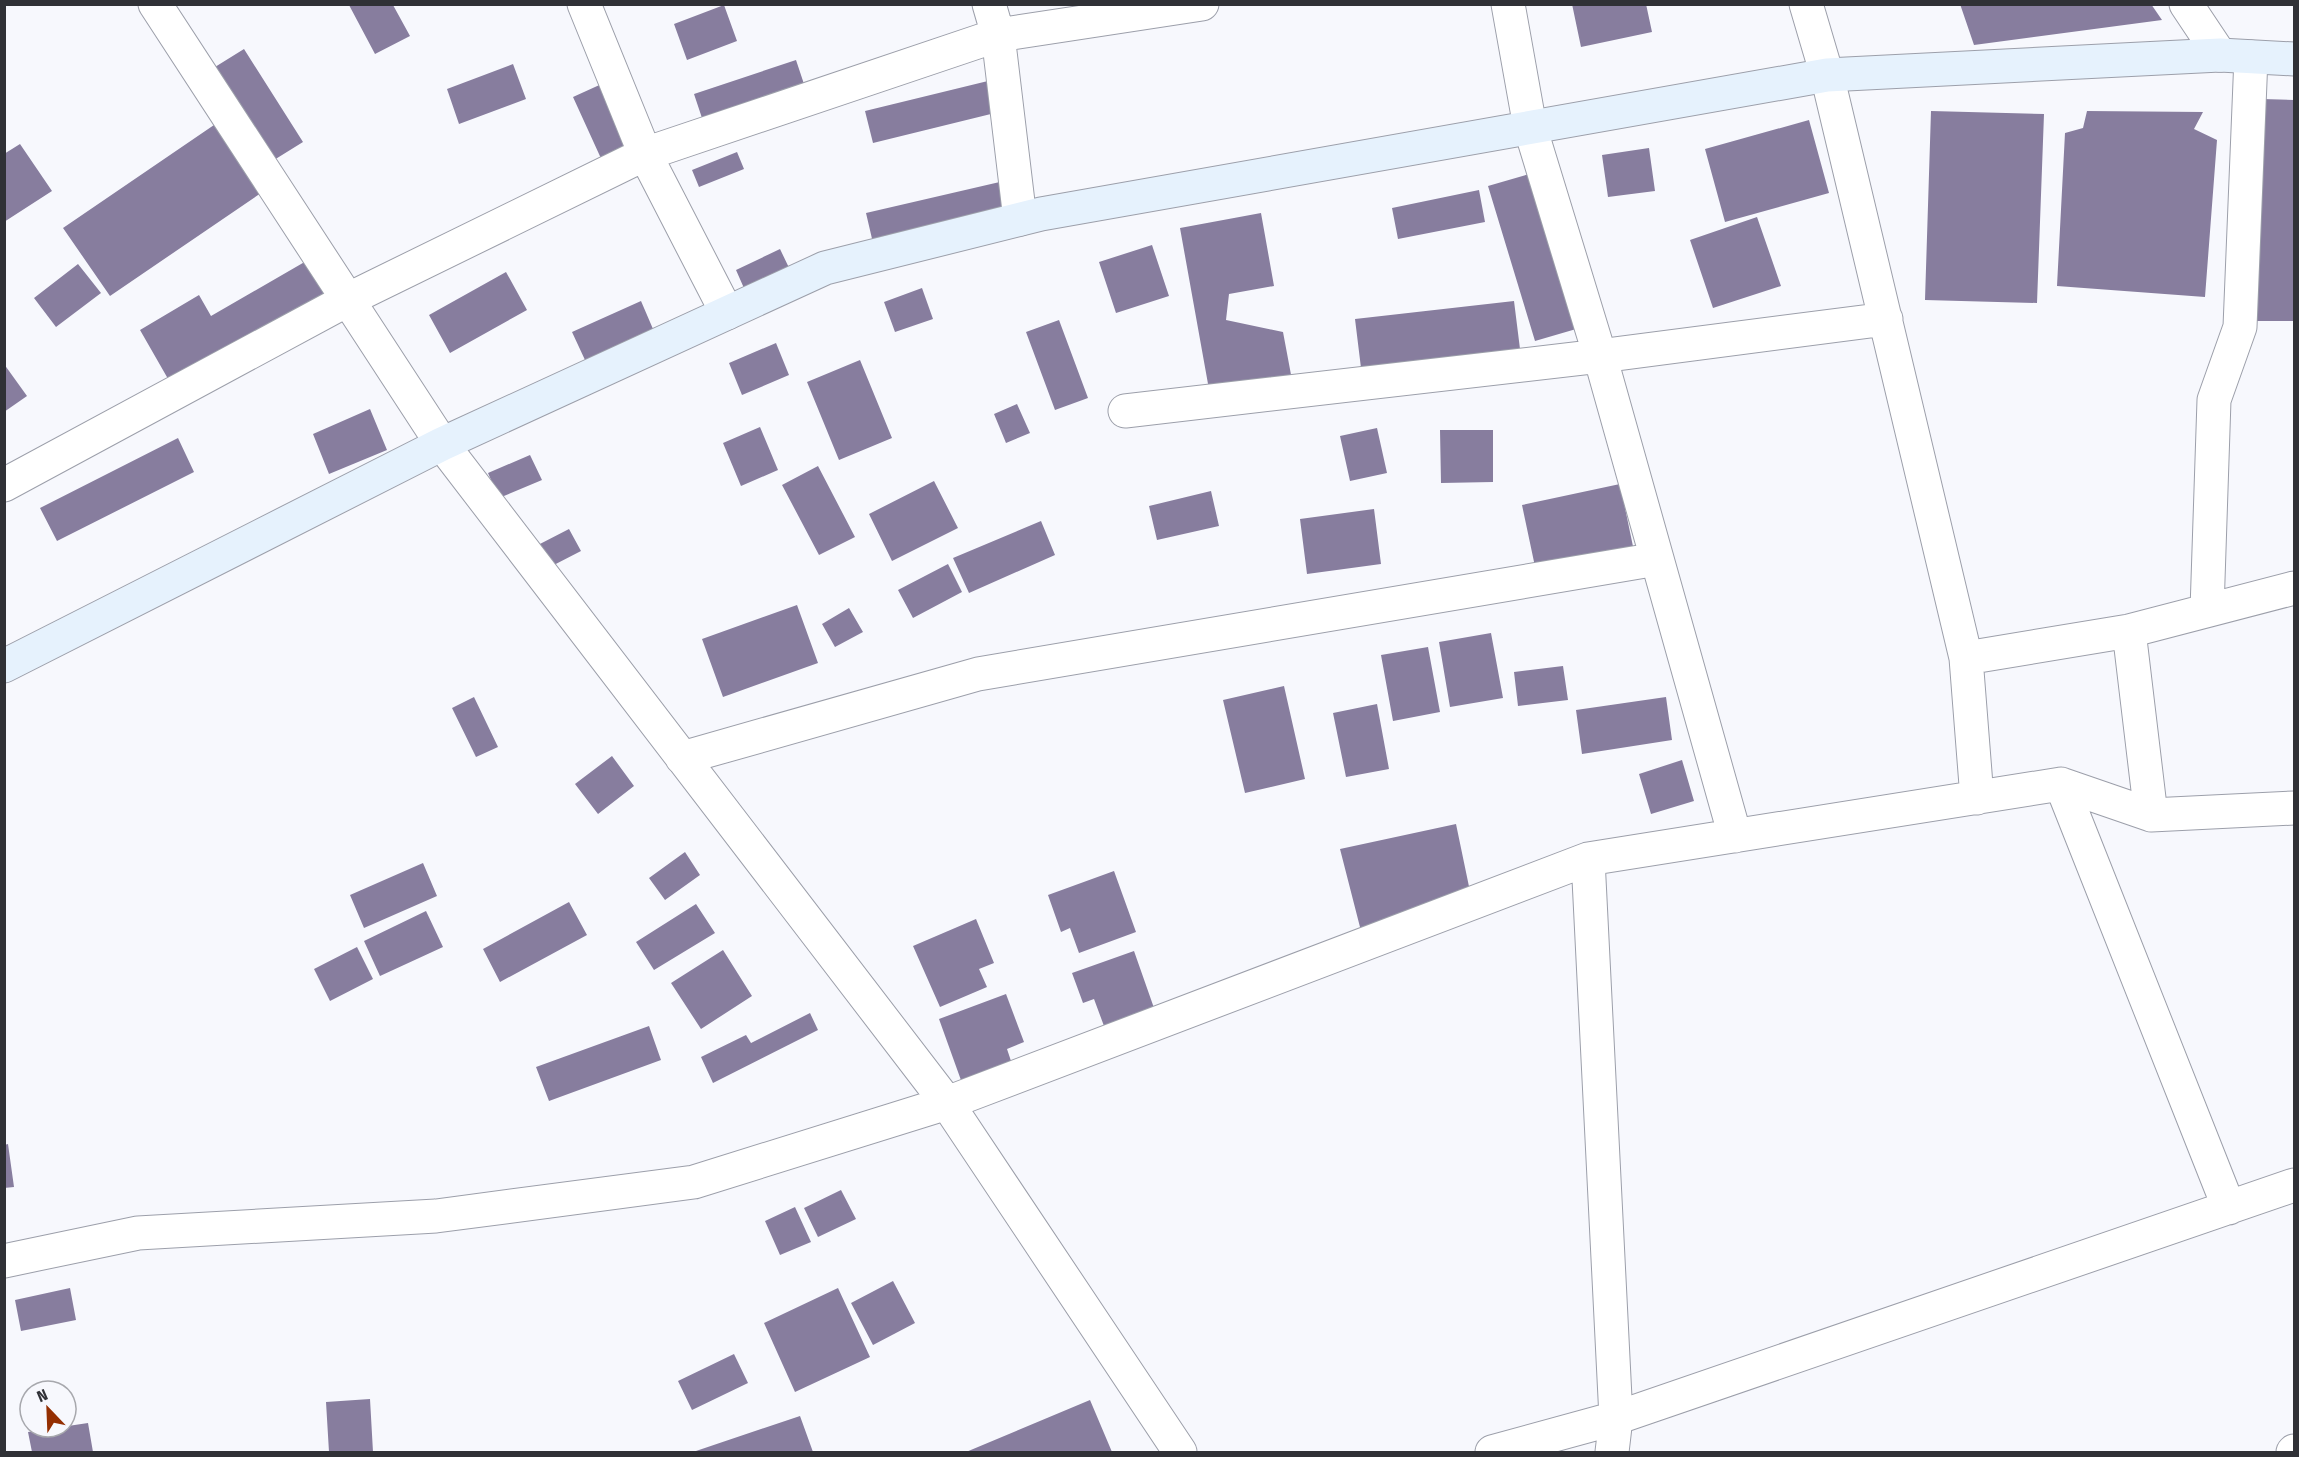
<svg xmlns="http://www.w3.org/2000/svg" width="2299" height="1457" font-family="'Fira Sans Condensed',sans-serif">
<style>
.building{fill:#877d9e}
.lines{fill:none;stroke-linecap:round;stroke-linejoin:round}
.street-casing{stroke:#9c9faa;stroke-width:35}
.secondary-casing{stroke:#9c9faa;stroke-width:35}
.street{stroke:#fff;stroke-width:33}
.secondary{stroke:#e6f2fd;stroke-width:33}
</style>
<rect width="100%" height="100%" fill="#f7f8fd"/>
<path class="building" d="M1572,4h74l6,28 -71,15z
M1960,4h191l11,16 -188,25z
M349,5h44l17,31 -35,18z
M724,5l13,36 -50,19 -13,-36z
M244,49l59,93 -29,18 -59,-93z
M796,60l10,30 -102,34 -10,-30z
M513,64l13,35 -67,25 -12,-35z
M992,80l7,32 -126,31 -8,-32z
M606,82l31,69 -33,14 -31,-68z
M2262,99l32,1v221h-40z
M1931,111l113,3 -7,189 -112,-3z
M2087,111l116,1 -9,17 23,11 -12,157 -148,-11 8,-153 18,-5z
M1809,120l20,73 -104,29 -20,-73z
M214,125l47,68 -151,103 -47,-68z
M20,144l32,47 -48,31v-68z
M1649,148l6,43 -47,6 -6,-42z
M737,152l7,17 -45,18 -7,-17z
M1536,172l47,155 -48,14 -47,-155z
M1004,181l7,31 -138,31 -7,-30z
M1479,190l6,32 -87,17 -6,-31z
M1261,213l13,73 -45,8 -3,26 57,12 9,48 -82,15 -30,-167z
M1757,217l24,69 -68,22 -23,-68z
M1152,245l17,51 -53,17 -17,-51z
M780,249l12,25 -45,21 -11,-25z
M308,260l27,47 -156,91 -39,-68 59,-35 12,21z
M78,264l23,29 -45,34 -22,-29z
M506,272l21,38 -77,43 -21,-38z
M922,288l11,31 -38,13 -11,-30z
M641,301l12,28 -68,31 -13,-28z
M1514,301l6,48 -159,19 -6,-49z
M1059,320l29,78 -33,12 -29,-78z
M776,343l13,32 -47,20 -13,-32z
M860,360l32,78 -53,22 -32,-78z
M4,364l23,32 -23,16z
M1017,404l13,29 -24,10 -12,-29z
M370,409l17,41 -58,24 -16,-40z
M760,427l18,43 -37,16 -18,-43z
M1377,428l10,45 -37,8 -10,-45z
M1440,430h53v52l-52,1z
M178,438l16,34 -137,69 -17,-33z
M530,455l12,25 -43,18 -11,-25z
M818,466l37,71 -36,18 -37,-70z
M934,481l24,47 -66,33 -23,-47z
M1620,484l15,72 -98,20 -15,-71z
M1211,491l8,35 -62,14 -8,-34z
M1374,509l7,55 -74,10 -7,-55z
M1041,521l14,34 -86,38 -16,-35z
M569,529l12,22 -33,17 -12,-22z
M948,564l14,28 -49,26 -15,-28z
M797,605l21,58 -95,34 -21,-58z
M849,608l14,24 -28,15 -13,-23z
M1491,633l12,65 -53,9 -11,-65z
M1428,647l12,65 -47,9 -12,-66z
M1563,666l5,34 -50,6 -4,-34z
M1284,686l21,93 -60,14 -22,-93z
M474,697l24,50 -22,10 -24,-49z
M1666,697l6,43 -90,14 -6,-44z
M1377,704l12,65 -43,8 -13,-64z
M612,756l22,30 -36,28 -23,-30z
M1682,760l12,41 -43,13 -12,-40z
M1456,824l16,77 -111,30 -21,-82z
M685,852l15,23 -35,25 -16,-22z
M423,863l14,33 -73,32 -14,-33z
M1114,871l22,61 -57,21 -9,-25 -9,4 -13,-37z
M569,902l18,33 -87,47 -17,-33z
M696,904l19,29 -61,37 -18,-28z
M426,911l17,36 -63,29 -16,-35z
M976,919l18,44 -15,6 8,18 -47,20 -27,-61z
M357,947l16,32 -43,22 -16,-32z
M723,950l29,46 -51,33 -30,-46z
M1134,951l20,57 -50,18 -10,-27 -11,4 -11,-30z
M1006,994l18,48 -17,7 5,15 -50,19 -23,-64z
M810,1013l8,17 -105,53 -12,-26 45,-22 5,8z
M649,1026l12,34 -112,41 -13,-34z
M8,1144l6,43 -10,1v-43z
M841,1190l15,29 -38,18 -14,-29z
M795,1207l16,35 -31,13 -15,-34z
M893,1281l22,42 -42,22 -22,-42z
M70,1288l6,32 -55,11 -6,-31z
M838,1288l32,69 -75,35 -31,-69z
M734,1354l14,29 -56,27 -14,-29z
M370,1399l3,53h-44l-3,-50z
M1090,1400l22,52h-146z
M800,1416l13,36h-120z
M88,1423l5,29h-61l-4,-20z"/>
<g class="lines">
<g class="street-casing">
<path id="street" d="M155,4l287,440 505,659 233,349
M584,4l61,150 82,159
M989,4l9,31 22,184
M1508,4l22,123 70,229 135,480
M1806,4l21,71 139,583 11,140
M2186,4l34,51
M1125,411l475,-55 286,-37
M4,485l343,-185 298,-146 353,-119 204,-31
M2207,610l7,-210 26,-73 11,-270
M2129,631l22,184
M1966,658l163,-27 165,-43
M682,758l296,-84 679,-115
M2061,784l168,424
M1588,859l28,559 -4,34
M4,1261l134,-28 298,-17 258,-34 253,-79 641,-244 473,-75 90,31 143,-7
M1492,1452l124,-34 678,-233
M2293,1452l1,-1"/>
</g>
<g class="secondary-casing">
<path id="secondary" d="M4,666l438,-222 383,-176 216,-54 786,-139 393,-20 74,4"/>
</g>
<use href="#street" class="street"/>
<use href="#secondary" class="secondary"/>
</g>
<rect width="2299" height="1457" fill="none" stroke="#303136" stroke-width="12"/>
<g transform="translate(48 1409) rotate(337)"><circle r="28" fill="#f7f8fd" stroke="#a7a8ad" stroke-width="1.5"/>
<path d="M0-4.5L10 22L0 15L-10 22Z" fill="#942f02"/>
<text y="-9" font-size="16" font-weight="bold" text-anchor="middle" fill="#303136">N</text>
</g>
</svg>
